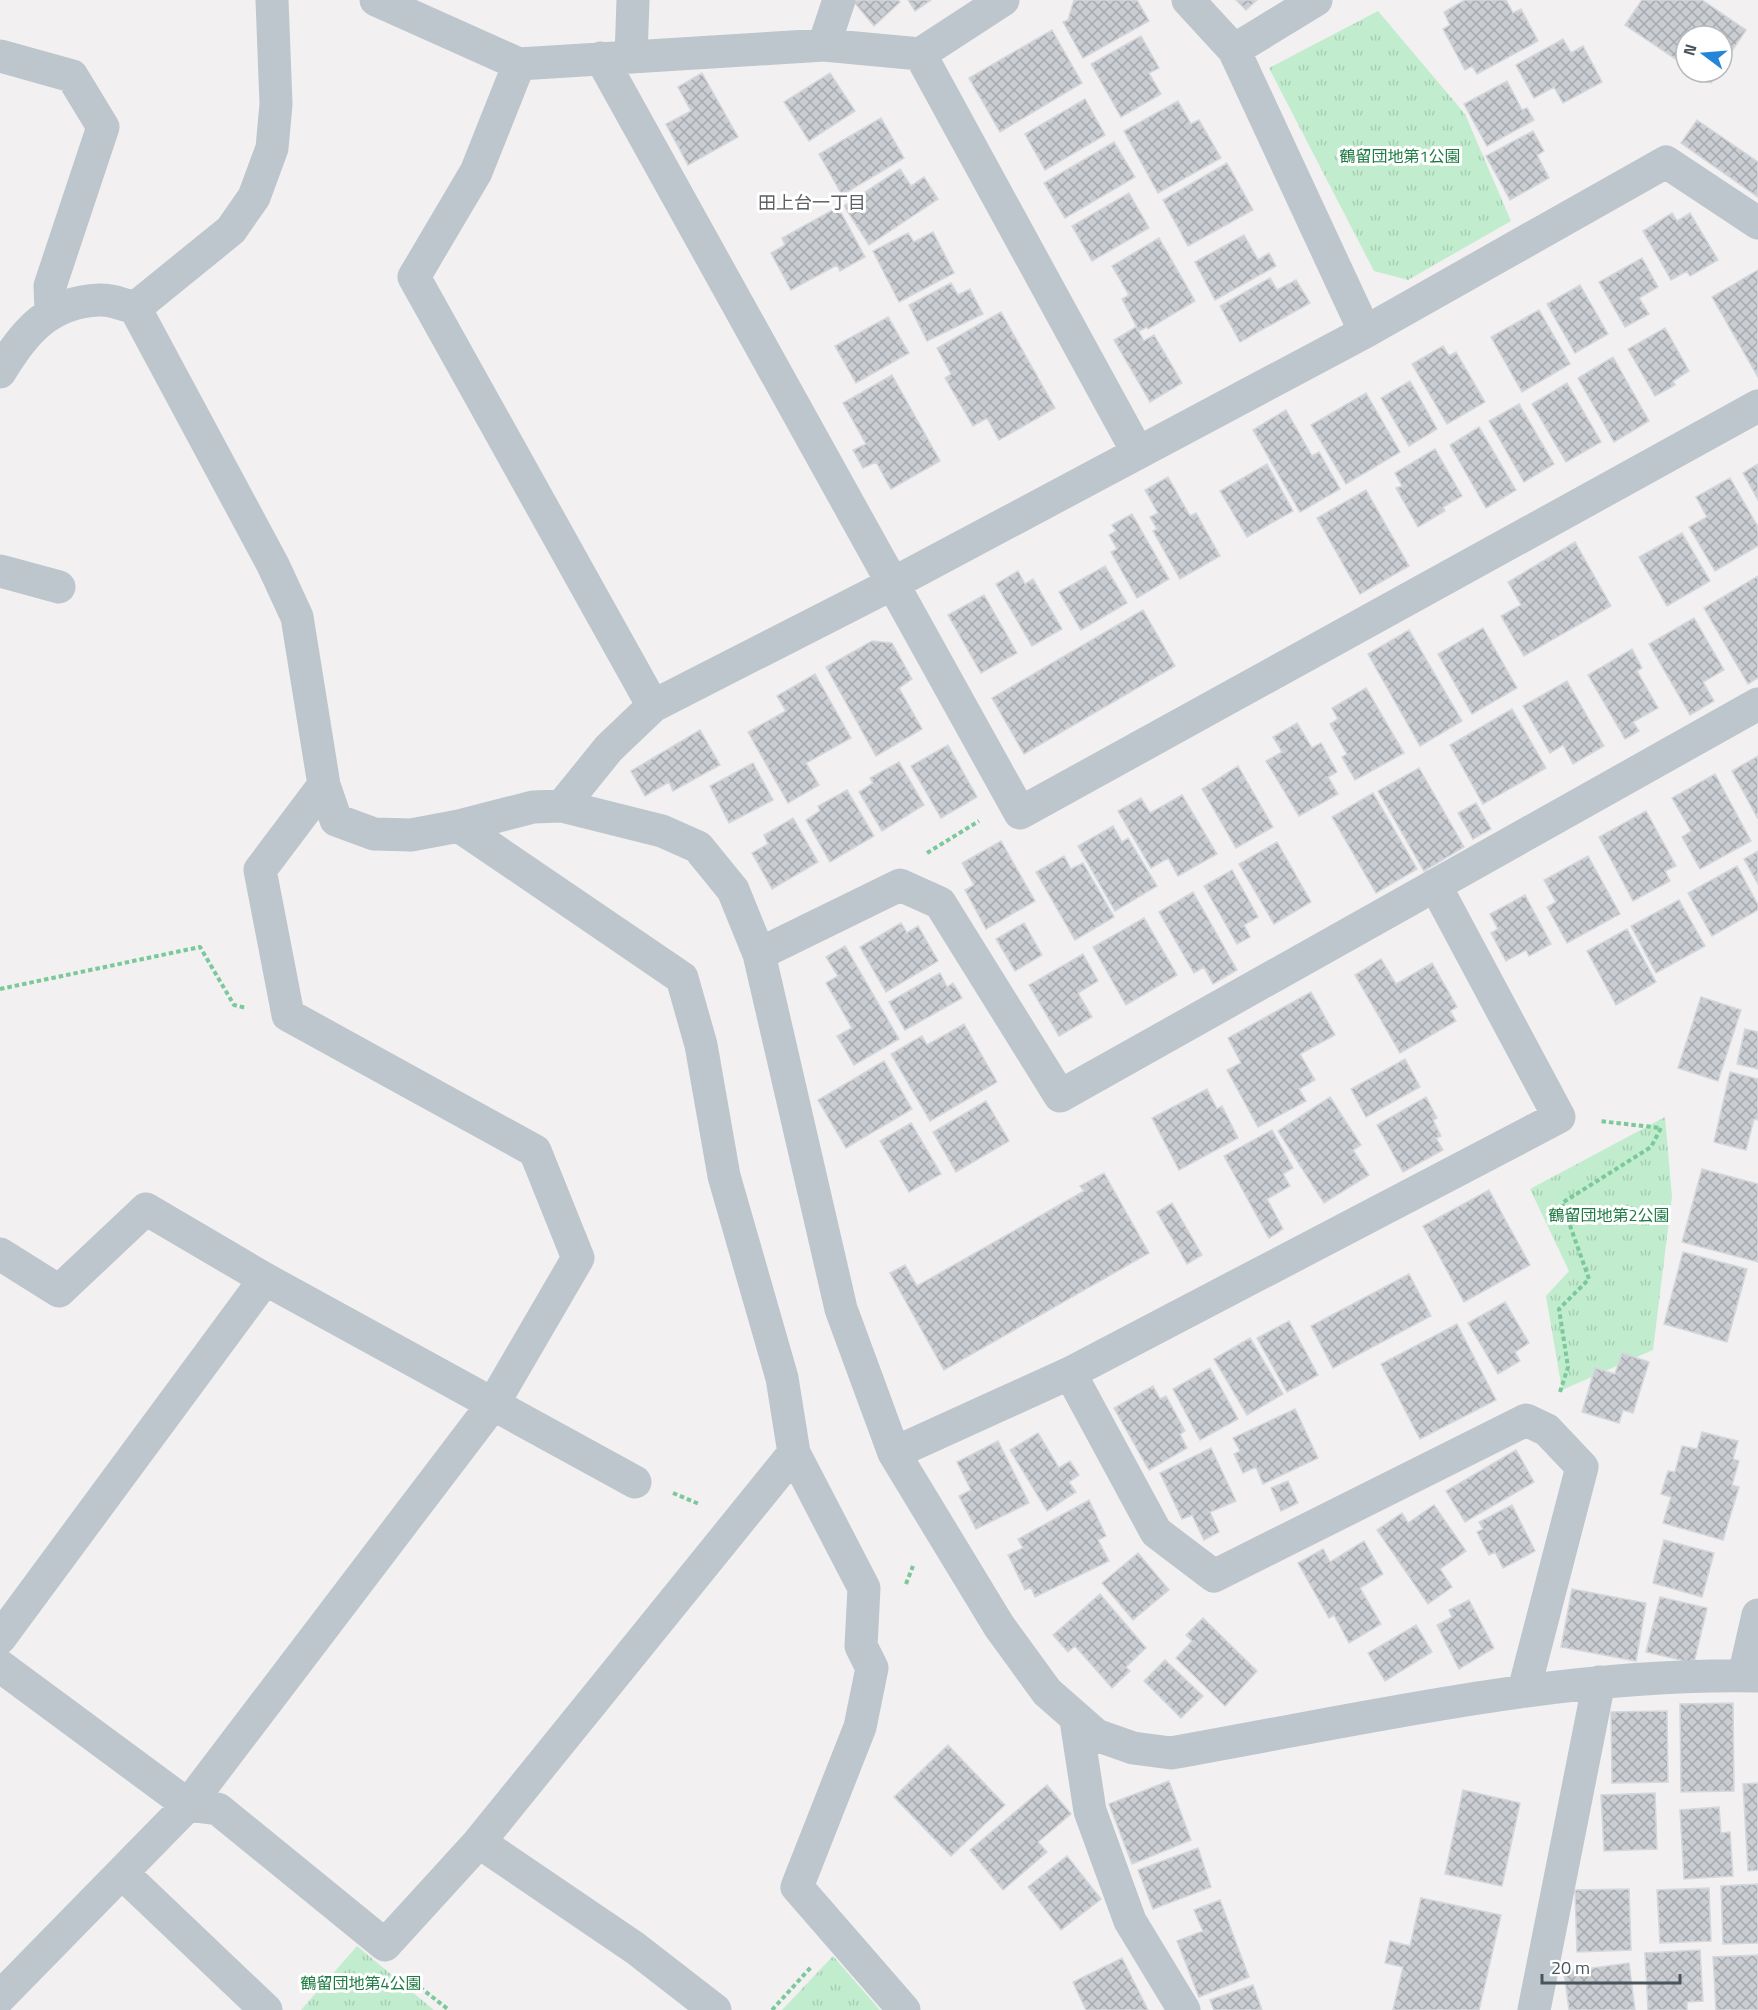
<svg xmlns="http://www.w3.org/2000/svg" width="1758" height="2010" font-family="'Titillium Web','Noto Sans JP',sans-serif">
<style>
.grass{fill:url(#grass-tufts)}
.building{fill:url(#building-cross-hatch);stroke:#d4d7db;stroke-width:1.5}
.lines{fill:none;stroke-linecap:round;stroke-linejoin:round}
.path{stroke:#7bc99a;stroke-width:4;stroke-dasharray:4.5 3;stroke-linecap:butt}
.street{stroke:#bcc6cc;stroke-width:33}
.labels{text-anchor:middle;stroke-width:6;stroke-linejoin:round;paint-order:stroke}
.park-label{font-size:16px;fill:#1d7b42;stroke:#fff}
.neighbourhood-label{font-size:18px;fill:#5d6164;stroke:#fff}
</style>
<defs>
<pattern id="grass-tufts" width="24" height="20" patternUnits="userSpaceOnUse" patternTransform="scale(1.5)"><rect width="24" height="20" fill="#c1edce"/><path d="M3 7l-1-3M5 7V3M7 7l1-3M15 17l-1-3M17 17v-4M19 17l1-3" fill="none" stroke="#a7cdb3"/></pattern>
<pattern id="building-cross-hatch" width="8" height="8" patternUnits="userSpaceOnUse" patternTransform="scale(1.5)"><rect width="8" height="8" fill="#caced2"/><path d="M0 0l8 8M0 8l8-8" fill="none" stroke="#a6aaae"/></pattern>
</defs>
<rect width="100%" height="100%" fill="#f2f0f0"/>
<path class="grass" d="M1378,11l87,103 46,107 -103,59 -34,-9 -105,-203z
M1665,1117l7,80 -19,153 -91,40 -16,-94 23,-25 -39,-82z
M357,1946l77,64h-133z
M833,1956l47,54h-98z"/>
<path class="building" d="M857,0h41l2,2 -26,24 -20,-24z
M908,0h23l-16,11z
M1074,0h63l12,21 -66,37 -20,-36 5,-2z
M1236,0h21l-11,10z
M1465,0h41l7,13 8,-4 17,32 -61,33 -5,-8 -7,4 -22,-41 7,-4 -6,-13z
M1642,0h60l44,30 -24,36v-30h-36v30l-61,-41z
M1052,30l30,53 -82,49 -31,-54z
M1141,36l18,32 -10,5 12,21 -40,23 -30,-53z
M1563,39l8,14 12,-7 19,36 -39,21 -9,-16 -20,11 -18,-33z
M1695,72h23l-7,11z
M702,73l36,64 -50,28 -22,-41 25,-13 -13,-24z
M830,73l25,38 -46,30 -25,-39z
M1507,81l15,29 5,-2 7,12 -47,26 -23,-42z
M1085,99l20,36 -60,35 -20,-36z
M1178,101l13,23 8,-4 22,38 -63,35 -34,-62z
M881,118l23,40 -62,37 -23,-41z
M1697,120l61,42v35l-77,-54z
M1533,131l11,20 -7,4 12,23 -39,22 -24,-44z
M1114,142l21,35 -70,41 -21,-35z
M1227,163l26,47 -65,36 -25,-46z
M900,169l11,17 13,-9 14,22 -69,46 -25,-39z
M1129,193l20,35 -57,33 -20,-35z
M838,207l27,50 -25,14 -3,-6 -46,25 -20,-37 14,-8 -3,-7z
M1672,213l5,8 13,-8 28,47 -28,16 -3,-5 -16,9 -28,-49z
M933,232l21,41 -55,29 -26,-51 35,-18 6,9z
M1244,235l14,25 11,-7 7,13 -61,34 -20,-38z
M1159,238l36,63 -47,28 -1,-2 -8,4 -17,-32 7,-4 -17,-29z
M1642,258l16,29 -19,11 10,16 -24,13 -26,-45z
M1758,270v107l-46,-80z
M1270,278l7,12 19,-10 14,23 -70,39 -20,-36z
M951,283l7,12 12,-6 13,25 -56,27 -18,-36z
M1580,285l28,49 -33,19 -28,-49z
M1539,310l31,54 -48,28 -31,-55z
M1001,312l54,96 -56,32 -12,-22 -14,8 -28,-48 6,-4 -14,-26z
M888,317l21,36 -53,30 -21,-37z
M1136,327l8,14 10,-6 28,48 -32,19 -36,-62z
M1665,328l24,43 -16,10 2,4 -20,11 -27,-47z
M1443,346l6,10 7,-4 29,50 -38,22 -35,-60z
M1613,357l36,64 -35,21 -36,-64z
M892,375l48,86 -49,28 -15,-27 -13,6 -10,-18 13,-6 -23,-41z
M1410,381l27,48 -28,17 -28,-48z
M1567,383l34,59 -35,20 -34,-58z
M1366,393l34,59 -54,32 -35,-59z
M1519,404l35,60 -30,18 -35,-61z
M1286,410l26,46 7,-4 21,37 -40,23 -47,-82z
M1479,427l37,63 -30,18 -36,-63z
M1435,449l27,47 -19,11 2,4 -27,16 -22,-39 6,-2 -7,-13z
M1267,464l26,47 -46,26 -27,-46z
M1758,464v36l-15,-27z
M1168,477l22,39 6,-3 24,43 -40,23 -27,-48 4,-2 -7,-12 8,-4 -13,-23z
M1730,478l28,49v19l-43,25 -26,-44 18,-10 -11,-20z
M1366,490l43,76 -49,28 -43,-76z
M1132,514l37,65 -32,19 -26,-46 6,-3 -8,-14 7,-4 -4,-6z
M1682,533l28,48 -43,25 -28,-49z
M1575,542l36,64 -87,50 -23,-40 20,-11 -13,-23z
M1105,566l22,37 -46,27 -22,-38z
M1018,571l7,13 8,-5 29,50 -30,17 -36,-62z
M1758,576v102l-10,6 -44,-76z
M984,595l33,58 -36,20 -33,-58z
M1143,610l32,56 -151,88 -32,-56z
M1694,618l30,52 -21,12 11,19 -24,14 -41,-71z
M1483,628l34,60 -45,26 -34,-60z
M1409,630l53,91 -42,25 -52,-92z
M872,641l20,2 20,36 -13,9 23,41 -46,27 -50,-89z
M1632,649l10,19 -5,3 21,37 -25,14 6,9 -14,8 -37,-64z
M815,674l36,64 -45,25 13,22 -31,18 -40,-71 38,-21 -9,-15z
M1567,681l37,65 -31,18 -10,-19 -13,8 -27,-47z
M1366,688l38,65 -49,27 -13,-23 5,-3 -17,-30 8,-5 -6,-11z
M1512,709l34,59 -63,36 -33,-59z
M1297,723l15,25 9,-5 16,29 -9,5 10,17 -39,22 -33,-55 16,-9 -9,-15z
M700,730l20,35 -47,26 -4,-9 -24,14 -14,-25z
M948,745l29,52 -36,21 -30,-52z
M1758,756v63l-26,-48z
M899,762l25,43 -42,26 -23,-39 14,-9 -3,-5z
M753,763l20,37 -44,23 -19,-37z
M1238,766l35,61 -37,21 -34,-59z
M1419,768l45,79 -40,24 -46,-80z
M1715,774l36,67 -51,28 -18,-32 9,-6 -19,-33z
M847,790l27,46 -44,26 -24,-42 14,-9 -2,-5z
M1373,793l44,76 -41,24 -44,-76z
M1182,795l35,59 -39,22 -10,-18 -17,10 -33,-57 23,-13 9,15z
M1476,803l15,26 -18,10 -15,-26z
M1646,811l30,55 -11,5 5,10 -37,20 -34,-64z
M793,818l25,44 -46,27 -20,-36 16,-9 -4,-9z
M1113,826l9,16 6,-4 29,48 -42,25 -37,-65z
M1001,841l34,60 -49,28 -21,-39 9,-5 -12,-22z
M1277,842l34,60 -37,22 -35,-60z
M1758,851v33l-14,-25z
M1064,856l7,13 12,-6 31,54 -39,23 -39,-68z
M1588,856l32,58 -53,29 -20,-36 9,-5 -12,-22z
M1737,866l21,39v5l-46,26 -24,-43z
M1232,870l26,47 -14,8 6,12 -13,7 -33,-58z
M1193,892l44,78 -24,14 -9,-17 -10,6 -35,-61z
M1525,895l26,49 -22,12 -3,-6 -20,11 -15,-28 7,-4 -8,-15z
M1679,900l26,46 -49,27 -25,-47z
M1144,918l33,57 -51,30 -33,-58z
M901,923l6,10 11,-7 20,35 -52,31 -26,-45z
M1024,923l18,32 -27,16 -19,-32z
M1627,929l29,53 -40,23 -29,-54z
M845,946l54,93 -45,26 -17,-29 15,-8 -26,-45 12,-7 -12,-19z
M1083,954l15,27 -20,12 14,24 -33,19 -30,-51z
M1381,959l15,25 36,-21 25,44 -7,4 6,10 -56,32 -45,-78z
M940,973l7,14 6,-4 9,15 -57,32 -16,-28z
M1311,992l24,43 -35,19 15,26 -16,9 7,12 -48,26 -31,-57 14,-7 -13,-25z
M1701,997l40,13 -23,71 -40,-13z
M964,1024l33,58 -67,39 -39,-67 31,-18 5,9z
M1745,1029l13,3v37l-21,-5z
M1405,1059l15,28 -54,30 -15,-28z
M884,1061l28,48 -66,39 -28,-48z
M1730,1072l28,7v41l-4,-1 -8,31 -32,-8z
M1207,1089l10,20 5,-3 16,32 -59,32 -27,-52z
M1330,1097l31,48 -8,5 16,25 -45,28 -46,-72z
M1426,1097l11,21 -4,2 8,16 -5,2 7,12 -40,22 -26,-47z
M986,1101l23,40 -53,31 -23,-40z
M911,1123l30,51 -32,18 -29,-51z
M1272,1130l21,38 -10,6 7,12 -23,13 16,30 -14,9 -45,-82z
M1702,1169l56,15v78l-76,-20z
M1104,1173l45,80 -205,117 -54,-97 15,-8 12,21 167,-95 -4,-5z
M1489,1190l41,75 -66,37 -41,-76z
M1172,1203l30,52 -15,9 -30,-52z
M1683,1252l64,17 -20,73 -63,-18z
M1409,1274l22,42 -98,52 -22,-42z
M1505,1302l24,41 -14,9 5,9 -22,13 -30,-51z
M1289,1321l29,54 -31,17 -30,-54z
M1457,1324l39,76 -76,39 -39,-75z
M1250,1338l33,56 -36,21 -33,-56z
M1622,1353l27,9 -16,51 -10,-3 -4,13 -37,-11 13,-44 20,6z
M1210,1368l28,51 -38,21 -27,-51z
M1153,1386l7,13 6,-3 19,35 -5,3 7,14 -38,22 -35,-62z
M1295,1409l23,49 -55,26 -7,-17 -13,6 -9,-19 6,-3 -7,-13z
M1702,1432l36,9 -5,18 6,2 -7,24 7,2 -16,53 -60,-17 8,-26 -10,-3 7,-23 7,1 7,-26 15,3z
M1038,1433l21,35 11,-7 9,14 -10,7 7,10 -29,19 -37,-61z
M998,1441l31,62 -53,26 -17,-33 12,-6 -14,-28z
M1211,1448l25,53 -26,11 9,20 -15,8 -12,-25 -10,4 -22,-46z
M1516,1450l18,32 -69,40 -19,-31z
M1288,1481l10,22 -17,8 -10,-23z
M1089,1500l17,36 -8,4 11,21 -74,36 -4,-10 -6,3 -17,-35 15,-7 -5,-9z
M1434,1505l32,46 -26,18 12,18 -24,17 -51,-74 25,-17 6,10z
M1512,1505l23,46 -32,17 -8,-16 -6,3 -12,-23 6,-3 -4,-7z
M1664,1540l50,13 -12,44 -49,-14z
M1364,1541l19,33 -23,14 21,36 -32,19 -15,-28 -5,3 -31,-55 25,-14 7,13z
M1138,1553l31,37 -36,30 -31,-37z
M1572,1589l74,14 -10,58 -75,-14z
M1100,1594l46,54 -20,19 4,4 -18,17 -37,-42 -7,6 -15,-17z
M1660,1597l47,11 -13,55 -48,-11z
M1469,1600l25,48 -35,21 -22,-44 15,-8 -3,-7z
M1203,1618l54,53 -32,35 -49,-48 16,-17 -6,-6z
M1416,1625l16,27 -47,29 -17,-28z
M1165,1660l38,36 -22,22 -37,-37z
M1733,1703l1,88 -53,1 -1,-88z
M1667,1711l1,71 -56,1 -1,-71z
M948,1745l57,60 -54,51 -57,-59z
M1169,1781l22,59 -59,24 -23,-60z
M1758,1783v87l-10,1 -5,-87z
M1047,1785l24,29 -33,28 9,10 -44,38 -33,-40z
M1463,1790l57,13 -18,83 -57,-12z
M1655,1793l2,56 -53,2 -3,-56z
M1719,1807l2,26 9,-1 3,44 -49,3 -4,-69z
M1198,1848l13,39 -58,22 -15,-39z
M1067,1856l34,43 -40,31 -33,-43z
M1758,1884v59l-35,1 -2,-58z
M1709,1888l2,53 -51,2 -3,-53z
M1629,1889l2,61 -54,2 -2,-62z
M1421,1898l80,17 -22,95h-86l10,-43 -18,-4 5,-22 20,5z
M1220,1900l29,77 -50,20 -22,-56 26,-10 -9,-21z
M1700,1950l3,51 -16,1v8h-39l-3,-57z
M1758,1955v55h-42l-3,-53z
M1122,1958l26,52h-62l-13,-28z
M1629,1963l6,47h-66l-5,-38z
M1253,1985l9,25h-48l-4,-10z"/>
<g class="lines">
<path class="path" d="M927,853l52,-32
M0,989l200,-42 34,58 12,3
M1560,1392l8,-25 -9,-58 30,-30 -27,-76 89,-56 10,-19 -62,-7
M673,1493l26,11
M906,1584l7,-18
M408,1978l41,32
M772,2010l40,-44"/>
<path class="street" d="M376,0l143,64 305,-19 96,9 218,399
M1188,0l46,50 131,282
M824,45l15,-45
M1234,50l82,-50
M920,54l83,-54
M0,56l72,20 31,51 -53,159 1,25
M631,57l2,-57
M601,58l419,755 738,-407
M519,64l-43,108 -62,105 239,429
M135,308l96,-78 23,-33 18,-49 4,-44 -4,-104
M0,372c24,-40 49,-70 99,-72 11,-1 26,5 36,8l138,257 24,52 27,168 12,35 38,14 37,1 48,-9 74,-19 29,-1 100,25 36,16 35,43 26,64 82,355 53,144 105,173 48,66 49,43 37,13 38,5c193,-34 389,-81 587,-77
M0,571l59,16
M562,806l47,-58 44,-42 239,-122 473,-252 301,-170 92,61
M759,954l141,-69 40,18 120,193 698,-392
M0,1254l59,37 87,-82 119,70 370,203
M1070,1373l86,159 58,44 312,-156 21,10 35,37 -58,223
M794,1453l70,135 -3,58 11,22 -12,59 -63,160 107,123
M894,1453l176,-80 489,-256 -124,-232
M0,1638l265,-359
M0,1666l188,139 30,4 167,136 94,-103 315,-389 -12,-75 -58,-202 -23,-131 -19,-67 -223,-152
M1744,1676l14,-61
M1076,1720l14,91 40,110 54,89
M479,1842l156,106 80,62
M122,1873l144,137
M0,1997l188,-192 305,-401 85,-146 -43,-107 -247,-136 -28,-145 64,-85
M1534,2010l65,-328"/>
</g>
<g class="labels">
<g class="park-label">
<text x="1400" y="162">鶴留団地第1公園</text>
<text x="1609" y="1221">鶴留団地第2公園</text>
<text x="361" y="1989">鶴留団地第4公園</text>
</g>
<g class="neighbourhood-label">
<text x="812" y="209">田上台一丁目</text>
</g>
</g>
<g transform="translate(1704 54) rotate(286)"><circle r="28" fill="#ffffff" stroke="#b6bbbe" stroke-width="1.5"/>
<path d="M0-4.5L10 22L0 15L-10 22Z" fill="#2486d9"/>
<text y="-9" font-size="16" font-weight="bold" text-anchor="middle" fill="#49555c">N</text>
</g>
<path d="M1542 1974v9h138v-9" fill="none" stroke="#49555c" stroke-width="3"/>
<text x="1551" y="1974" font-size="18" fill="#49555c" stroke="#ffffff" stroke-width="4.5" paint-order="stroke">20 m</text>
</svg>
